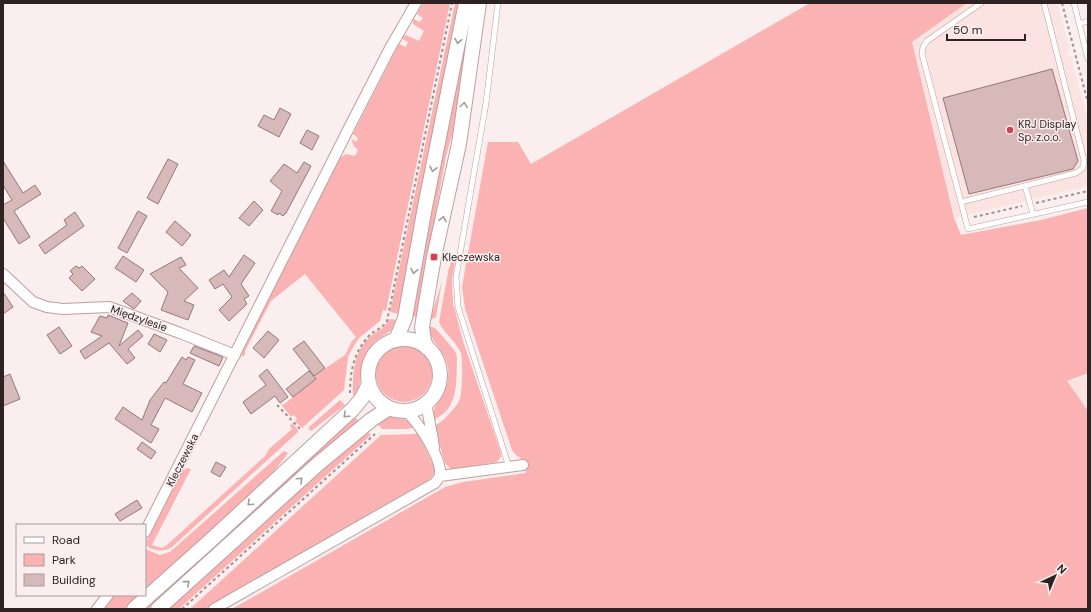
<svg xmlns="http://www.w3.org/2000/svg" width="1091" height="612" font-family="'DM Sans',sans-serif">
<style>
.built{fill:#fbe3e2}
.green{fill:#fab2b3}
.building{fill:#d8b9b9;stroke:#947878}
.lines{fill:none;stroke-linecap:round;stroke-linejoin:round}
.service-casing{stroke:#bd9f9f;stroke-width:6}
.minor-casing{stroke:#bd9f9f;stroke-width:12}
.secondary-casing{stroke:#bd9f9f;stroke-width:16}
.path{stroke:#9e9191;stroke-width:2;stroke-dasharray:3 3;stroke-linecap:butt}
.service{stroke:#fff;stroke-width:5}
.minor{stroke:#fff;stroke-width:10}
.secondary{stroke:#fff;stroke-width:14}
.oneway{stroke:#a19c9c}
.poi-dot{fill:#d24152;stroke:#fbeeee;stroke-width:1.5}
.labels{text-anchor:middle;stroke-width:3;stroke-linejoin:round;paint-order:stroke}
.poi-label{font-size:11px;fill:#2e2222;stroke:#fbeeee;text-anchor:start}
.street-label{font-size:11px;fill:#2e2222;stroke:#fbeeee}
</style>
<rect width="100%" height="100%" fill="#fbeeee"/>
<path class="built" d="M967,3h90l13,47 -3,1 1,6 3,-1 17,65v65l-134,32 -42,-176z
M1088,373v38l-22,-30z"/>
<path class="green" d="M423,3h27l-64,308 -3,-1 -3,11 -21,17 -7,11 -4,8 -4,33 -42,38 -7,-7 2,-2 -3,-4 -3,2 -11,-14 3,2 33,-26 -2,-3 31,-21 7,-14 4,-4 -51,-63 -34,27 -26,50v4l-3,2v-5l98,-194 6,-4 9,2 3,-6 -4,-4 -3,-7 6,3 1,-4 -5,-4 46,-90 7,3 2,-5 -7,-4 1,-1 4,-2 13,6 5,-10 -11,-7v-5l7,3 3,-4 -6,-4z
M455,3h3l1,3 -60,308 -9,-2z
M473,3l-14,108 -13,45 -29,161 -6,-1 15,-71 2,-30z
M810,3h157l-55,39 42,176 7,17 80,-15 47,-12v165l-21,8 21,30v198h-856l213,-122 18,-5 63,-9 -3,-13 -7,-5 -4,-5 -47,-141 -3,-22 26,-145h30l13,22z
M451,261l4,1 -3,17 1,24 10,38 38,112v4l-4,5 -42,7h-4l-6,-6 -11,-37c8,-3 23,-19 26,-27 2,-8 3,-37 1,-46 -5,-12 -17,-19 -22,-31l10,-55h1z
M442,281l-6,36 -6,3z
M389,319l9,1 -5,9 -17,12 -8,9 -5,11 -4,28 -5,8c-2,-5 -1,-10 -1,-16 1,-17 4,-33 18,-45 7,-6 15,-8 18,-17z
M429,326l6,2 3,3 17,20 2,6c-1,23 3,52 -24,63 0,-4 0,-9 2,-13 1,-4 6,-8 8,-13 5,-9 7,-20 4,-30 -3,-14 -19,-25 -18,-38z
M376 374a28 28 0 1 1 56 0a28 28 0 1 1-56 0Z
M340,400l5,5 -34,26 -3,-3z
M354,416l6,6 -49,40 -162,147h-6z
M390,417c10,0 18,2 25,10l-7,2h-26l-5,-6z
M292,423l6,7v2l-126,115c-9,6 -20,4 -27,-3l37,-73 5,-3 4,1 -39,76 10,3 5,-3 98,-89 4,-7 23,-20 -2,-3z
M367,431l4,4 -192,174h-13l141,-128z
M418,432l16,35v6l-4,6 -225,130h-15l191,-174 34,-1z
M284,451l4,2 -15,20 -128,118v-42l15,6 10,-3z
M114,595h26l-15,14h-22z"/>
<path class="building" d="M1052,69l26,92 -5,8 -104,25 -26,-96z
M280,108l11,6 -12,23 -21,-11 6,-11 10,5z
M307,130l12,6 -7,14 -12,-7z
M168,159l10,5 -20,40 -11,-6z
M3,161l20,32 12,-8 6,9 -27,17 16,26 -11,7 -16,-26v-13l9,-5 -9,-15z
M304,162l7,4 -25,47 -3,3 -4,-3 -1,2 -7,-4 11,-20 -12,-10 14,-17 13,9z
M254,201l9,9 -14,16 -10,-8z
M138,211l9,5 -20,37 -9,-5z
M75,212l9,14 -39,28 -6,-9 28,-20 -3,-5z
M175,221l16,14 -9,11 -16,-14z
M244,255l11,8 -14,21 8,12 -5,3 3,5 -18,17 -10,-11 13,-13 -9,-13 -8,5 -6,-9 15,-10 5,7z
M123,256l21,14 -8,12 -21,-14z
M181,257l5,8 -7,3 19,20 -14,13 10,4 -6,15 -27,-10 7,-18 -18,-18z
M76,266l3,2 3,-2 13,13 -13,12 -13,-13 4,-4 -3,-3z
M3,292l10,15 -10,7z
M132,293l9,8 -7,8 -11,-8z
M108,315l20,8 -9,23 19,-16 5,6 -15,13 7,9 -8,6 -18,-21 -24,16 -5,-8 22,-15 -11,-4 9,-16 7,2z
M59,327l13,19 -12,8 -13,-19z
M268,331l11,9 -15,18 -11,-10z
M154,334l13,6 -7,12 -12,-8z
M304,341l21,27 -11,8 -21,-27z
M194,346l29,11 -4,9 -29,-13z
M182,357l4,3 2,-3 7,3 -12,24 19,9 -10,19 -27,-14 -14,27 8,4 -8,14 -36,-24 8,-12 19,13 8,-20 14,-18 2,1z
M267,369l21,28 -8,6 -5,-7 -24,18 -8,-12 23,-17 -7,-9z
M309,371l7,8 -23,18 -7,-8z
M10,374l10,25 -17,7v-29z
M142,442l14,10 -5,7 -14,-10z
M216,462l10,5 -6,10 -9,-5z
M137,500l5,8 -22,13 -5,-7z"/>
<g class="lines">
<g class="service-casing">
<path id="service" d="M498,3l-12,100 -30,174 2,30 51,160
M981,3l-54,38 -4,6 -1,7 46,175 120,-27
M1074,3l14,56
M1079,24l9,-3
M1025,186l8,28
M961,202l115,-29 7,-5 1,-8 -40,-157"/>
</g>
<g class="minor-casing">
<path id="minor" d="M3,274l30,28 14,5 16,2 46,-2 71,26 55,22
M426,403l7,37 1,8
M440,476l83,-11
M145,532l205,-406 39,-76 27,-47
M97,609l11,-14
M214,609l221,-126c2,-3 4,-5 5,-8 2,-17 -22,-53 -34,-64"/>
</g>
<g class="secondary-casing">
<path id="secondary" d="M368 375a36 36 0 1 1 72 0a36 36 0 1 1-72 0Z
M396,340l9,-22 20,-111 41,-204
M427,348l-3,-7 -2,-14 12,-70 25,-113 20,-141
M134,609l77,-69 142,-131 9,-11 7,-14
M158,609l160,-145 53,-44 18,-12"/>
</g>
<path class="path" d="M1062,3l26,100
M1036,203l52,-12
M974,217l48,-11
M350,393c0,-22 4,-42 20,-58 5,-5 13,-7 17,-14l65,-318
M277,405l25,26
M182,609l193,-175"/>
<use href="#service" class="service"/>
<use href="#minor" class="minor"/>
<use href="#secondary" class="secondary"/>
</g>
<defs><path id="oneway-chevron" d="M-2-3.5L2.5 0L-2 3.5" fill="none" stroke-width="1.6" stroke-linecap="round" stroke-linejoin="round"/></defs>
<g class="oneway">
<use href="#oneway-chevron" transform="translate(458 41) rotate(101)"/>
<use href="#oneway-chevron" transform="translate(464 105) rotate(-82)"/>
<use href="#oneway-chevron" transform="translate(433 169) rotate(102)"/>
<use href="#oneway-chevron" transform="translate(443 219) rotate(-78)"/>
<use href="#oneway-chevron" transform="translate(414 271) rotate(101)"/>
<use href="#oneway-chevron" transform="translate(346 415) rotate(138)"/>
<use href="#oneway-chevron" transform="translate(300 480) rotate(-43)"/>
<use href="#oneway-chevron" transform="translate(250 503) rotate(137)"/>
<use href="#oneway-chevron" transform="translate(187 583) rotate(-42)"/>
</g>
<g class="poi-dot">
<circle cx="1010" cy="130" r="4"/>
<rect x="430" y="253" width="8" height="8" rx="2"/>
</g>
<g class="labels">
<g class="poi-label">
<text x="1018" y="128">KRJ Display<tspan x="1018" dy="13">Sp. z.o.o.</tspan></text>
<text x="442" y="261">Kleczewska</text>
</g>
<g class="street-label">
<text transform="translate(139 318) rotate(19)" y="4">Międzylesie</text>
<text transform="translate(182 460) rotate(-63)" y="4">Kleczewska</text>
</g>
</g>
<rect width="1091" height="612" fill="none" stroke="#2e2222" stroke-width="8"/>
<rect x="16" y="524" width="130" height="72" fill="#fbeeee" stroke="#a99c9c"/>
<rect x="24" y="537" width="20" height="6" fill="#ffffff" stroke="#a99c9c"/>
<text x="52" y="544" font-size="12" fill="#2e2222">Road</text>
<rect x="24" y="554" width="20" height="12" fill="#fab2b3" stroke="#a99c9c"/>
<text x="52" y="564" font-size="12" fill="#2e2222">Park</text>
<rect x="24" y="574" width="20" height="12" fill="#d8b9b9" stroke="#a99c9c"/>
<text x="52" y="584" font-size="12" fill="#2e2222">Building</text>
<g transform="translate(1055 576) rotate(44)" stroke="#fbeeee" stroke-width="3" paint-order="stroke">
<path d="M0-3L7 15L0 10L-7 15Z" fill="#2e2222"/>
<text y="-6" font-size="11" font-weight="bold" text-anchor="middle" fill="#2e2222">N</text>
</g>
<path d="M947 34v6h78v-6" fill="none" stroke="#2e2222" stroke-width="2"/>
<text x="953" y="34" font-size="12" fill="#2e2222" stroke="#fbeeee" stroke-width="3" paint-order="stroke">50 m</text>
</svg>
